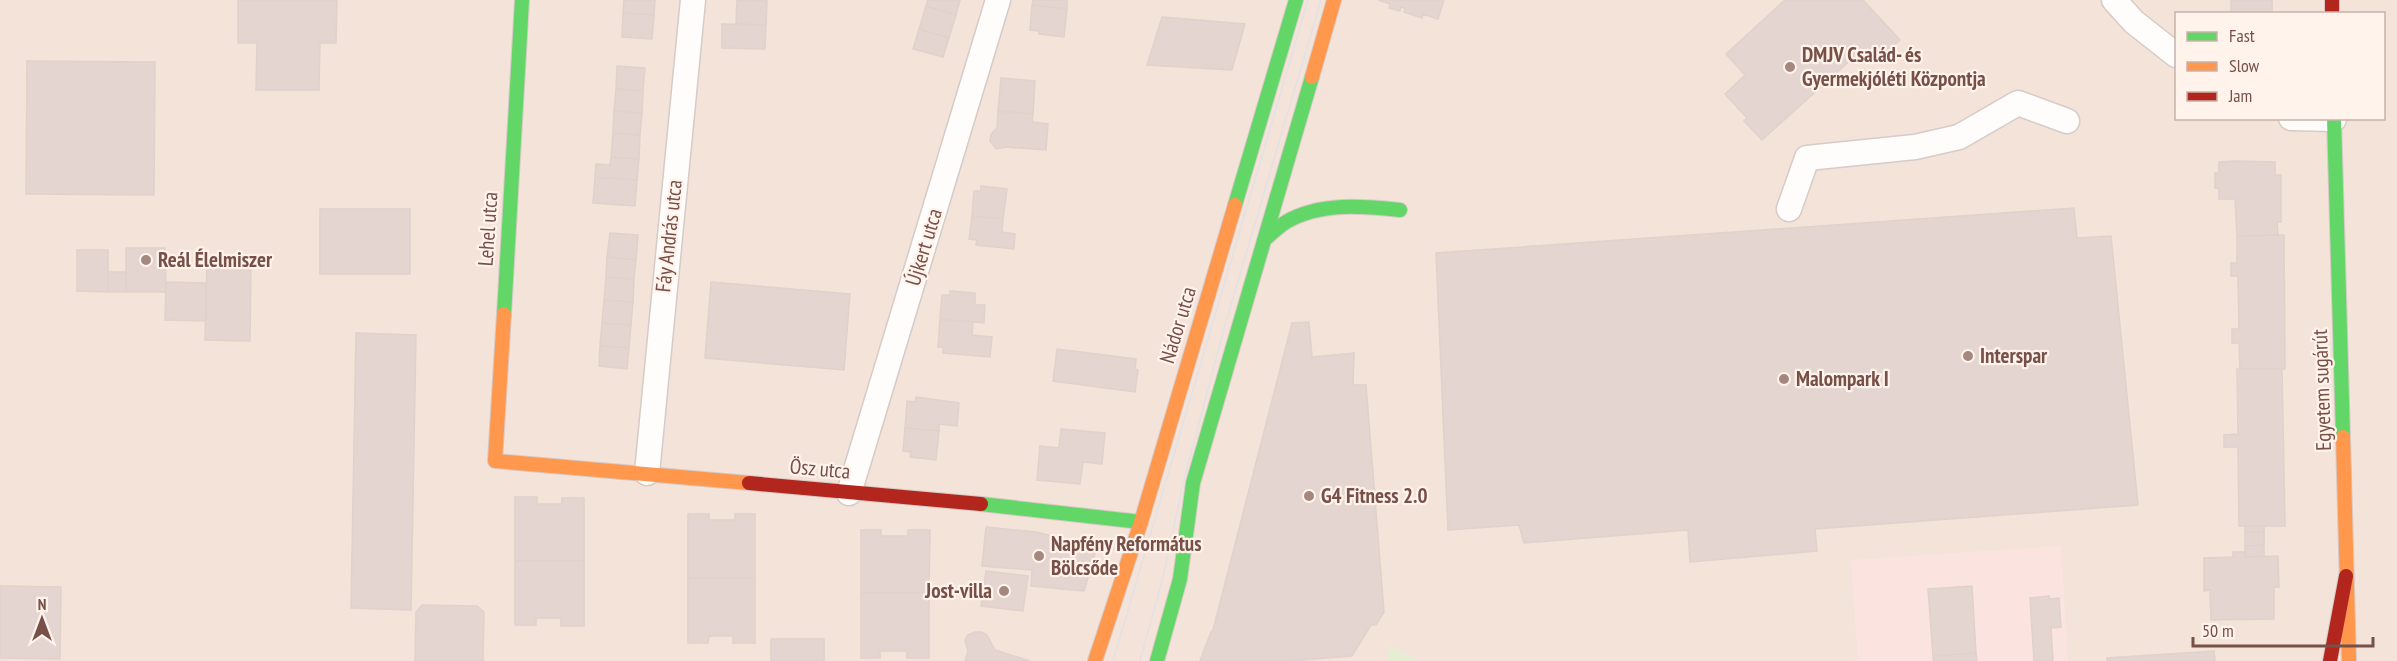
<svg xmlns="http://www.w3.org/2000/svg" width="2397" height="661" font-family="'PT Sans Narrow',sans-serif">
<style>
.residential{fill:#f3e3d9;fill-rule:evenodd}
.commercial{fill:#fbe4df}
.green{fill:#e7edd3}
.building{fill:#e4d5d0;stroke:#e0d1cb;stroke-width:1.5}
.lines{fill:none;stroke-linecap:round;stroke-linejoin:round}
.street-casing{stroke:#d6cbc6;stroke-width:27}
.fast-casing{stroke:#d7cac6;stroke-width:16}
.slow-casing{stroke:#d7cac6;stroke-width:16}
.jam-casing{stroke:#d7cac6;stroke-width:16}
.street{stroke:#fefdfc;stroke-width:24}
.fast{stroke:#63d668;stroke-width:14}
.slow{stroke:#ff974d;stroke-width:14}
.jam{stroke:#b3261e;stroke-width:14}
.tram{stroke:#e3e1e5;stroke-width:1.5}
.poi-dot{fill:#a48880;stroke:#fff3eb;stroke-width:2}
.labels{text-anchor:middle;stroke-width:4.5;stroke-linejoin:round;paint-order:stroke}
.poi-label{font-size:21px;font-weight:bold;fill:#775048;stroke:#fff3eb;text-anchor:start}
.street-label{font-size:21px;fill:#775048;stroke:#fff3eb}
</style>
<rect width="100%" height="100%" fill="#f7efe9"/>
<path class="residential" d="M0,0h2397v661h-2397zM2176,14h208v104h-208z"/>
<path class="commercial" d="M2061,546l7,115h-210l-7,-101z"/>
<path class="green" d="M1389,645l29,16h-30z"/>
<path class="building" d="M238,0h99l-1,43h-16l-1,47h-63l1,-47h-19z
M624,0h31l-1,15 -31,-2z
M737,0l30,1 -1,24 -30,-1z
M928,0h32l-4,15 -30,-9z
M1033,0h34v9l-35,-4z
M1378,0h66l-6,19 -15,-5 -1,4 -18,-6 1,-4 -4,-1 -1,4 -11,-3 1,-4z
M1785,0h78l37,40 -17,15 -3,-3 -8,7 -9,-10 -101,91 -18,-19 3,-3 -22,-24 20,-19 -19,-21z
M2231,0h41v14h-41z
M1032,5l35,4 -3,28 -25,-3v-3l-9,-1z
M926,6l30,9 -7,23 -30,-9z
M623,13l31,2 -2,24 -30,-2z
M1162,17l83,7 -13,46 -85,-5z
M722,24l44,1 -1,24 -43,-1z
M919,29l30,9 -6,19 -30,-8z
M27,61l128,1 -1,133 -128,-1z
M617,66l28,2 -2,23 -27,-2z
M1001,78l34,3 -2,33 -35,-3z
M616,89l27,2 -1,22 -28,-2z
M614,111l28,2 -2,22 -27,-2z
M998,111l35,3 -1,8 16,2 -2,26 -40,-3 -10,2 -6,-8 1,-7 6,-6z
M613,133l27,2 -1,24 -28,-2z
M611,157l28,2 -2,21 -42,-3 1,-13 14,1z
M2235,161l40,1v13h6v47h-4l1,13 -41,1 -2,-37h-16v-11h-4v-15h4v-11z
M595,177l42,3 -2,26 -42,-3z
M981,186l26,3 -4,30 -31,-3 2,-25h7z
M2074,208l3,30 34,-2 27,269 -323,24 2,22 -127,11 -2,-32 -164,13 -5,-18 -71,5 -12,-277z
M320,209h90v65h-90z
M972,216l31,3 -1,13 13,2 -1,15 -38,-4 1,-5 -8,-1z
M610,233l28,2 -2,25 -29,-3z
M2284,235l1,134h-45l-1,-26h-7v-14h7l-1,-53h-7v-13h6v-27z
M126,248h39l1,44h-40z
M77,250h31v42l-31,-1z
M607,257l29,3 -2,19 -28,-2z
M207,261l44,1 -1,79 -45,-1z
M108,272h18v20h-18z
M606,277l28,2 -1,23 -29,-2z
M166,282l40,1v38l-41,-1z
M711,282l139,12 -6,76 -139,-12z
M950,291l25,2v12h10l-1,18 -44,-4 2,-24h8z
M604,300l29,2 -2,23 -29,-2z
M940,319l33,3 -1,13 20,2 -2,20 -47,-4v-6h-5z
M1309,322l3,35 42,-4 -1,32h13l18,227 -8,13h-5l-19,31 -63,5h-89l11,-29 2,-2 79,-307z
M602,323l29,2 -2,23 -29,-2z
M356,333l60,2 -5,275 -60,-2z
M600,346l29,2 -2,21 -28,-3z
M1057,349l79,10 -1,10 3,1 -3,22 -82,-11z
M2237,369h45l3,157h-46l-1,-79h-14v-12l14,-1z
M916,397l43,6 -2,23 -18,-2v7l-34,-3 2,-27 8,1z
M905,428l34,3 -3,29 -26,-3 1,-5 -8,-1z
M1061,429l44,4 -3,31 -19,-2 -3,22 -43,-4 3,-34 19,2z
M515,497h22v7h25v-6h22v63h-69z
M688,514h21v6h26v-6h20v64h-67z
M2245,526h19v30l-19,1z
M986,527l50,5 12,3 14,11 7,-1 15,-9 6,1 5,5 2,5 -13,44 -53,-5 1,-16 -50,-4z
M861,530h20v6h27v-6h22l-1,63h-68z
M2245,532h19v13l-19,1z
M2233,552h12v5l33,-1 1,31h-5v32l-63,1 -1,-30 -6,1v-33l29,-1z
M515,561h69v65h-23v-8h-25v7h-21z
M986,571l42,5 -5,35 -42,-5z
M688,578h67v65h-22v-7h-24l-1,7h-20z
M0,586l61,1 -1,72 -60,-1z
M1972,586l4,67 -43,3 -5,-67z
M861,593h68v65h-22v-7h-27v7h-19z
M2049,596v3l10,-1 2,29 -10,1 2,33h-19l-4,-63z
M422,605l55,1 7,6 -1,49h-68l1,-49z
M975,632h7l5,3 8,15 35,11h-65l3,-10 -3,-11 3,-5z
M771,639h53v22h-53z
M2214,651l1,10h-108v-3z
M1976,653l1,8h-44v-5z"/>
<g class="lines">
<g class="street-casing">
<path id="street" d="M2114,0l20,22 42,33
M2291,118l43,1
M1789,209l18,-51 108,-11 44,-10 59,-34 49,18
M647,473l46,-473
M849,493l149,-493"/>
</g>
<g class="fast-casing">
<path id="fast" d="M2334,118l9,319
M1235,205l61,-205
M1264,240c7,-6 14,-13 22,-18 34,-20 77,-16 114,-12
M504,314l18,-314
M981,504l160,18
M1157,661l23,-82 13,-96 119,-406"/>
</g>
<g class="slow-casing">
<path id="slow" d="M1312,77l22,-77
M504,314l-9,147 254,22
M2343,437l6,224
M1095,661l46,-139 94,-317"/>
</g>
<g class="jam-casing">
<path id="jam" d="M2332,0v14
M749,483l232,21
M2330,661l16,-85"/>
</g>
<use href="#street" class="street"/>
<use href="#fast" class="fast"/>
<use href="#slow" class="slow"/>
<use href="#jam" class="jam"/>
<path class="tram" d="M1113,661l195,-661
M1140,661l23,-84 20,-93 42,-159 96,-325"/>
</g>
<g class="poi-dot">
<circle cx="1790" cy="67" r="6"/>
<circle cx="146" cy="260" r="6"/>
<circle cx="1968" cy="356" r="6"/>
<circle cx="1784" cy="379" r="6"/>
<circle cx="1309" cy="496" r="6"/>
<circle cx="1039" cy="556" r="6"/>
<circle cx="1004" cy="591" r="6"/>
</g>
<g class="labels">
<g class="poi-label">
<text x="1802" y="62">DMJV Család- és<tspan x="1802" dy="24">Gyermekjóléti Központja</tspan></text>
<text x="158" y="267">Reál Élelmiszer</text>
<text x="1980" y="363">Interspar</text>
<text x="1796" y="386">Malompark I</text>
<text x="1321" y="503">G4 Fitness 2.0</text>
<text x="1051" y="551">Napfény Református<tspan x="1051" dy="24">Bölcsőde</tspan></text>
<text x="992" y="598" text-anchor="end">Jost-villa</text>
</g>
<g class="street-label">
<text transform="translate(488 229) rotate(-86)" y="7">Lehel utca</text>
<text transform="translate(669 236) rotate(-84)" y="7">Fáy András utca</text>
<text transform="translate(924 247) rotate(-73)" y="7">Újkert utca</text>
<text transform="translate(1178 325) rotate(-73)" y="7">Nádor utca</text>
<text transform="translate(2322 390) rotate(-92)" y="7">Egyetem sugárút</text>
<text transform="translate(820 469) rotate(5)" y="7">Ösz utca</text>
</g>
</g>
<rect x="2175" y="12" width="210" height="108" fill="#fff3eb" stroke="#c9b2aa" stroke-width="1.5"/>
<rect x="2187" y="32" width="30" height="9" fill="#63d668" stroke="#c9b2aa" stroke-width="1.5"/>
<text x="2229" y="42" font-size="18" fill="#775048">Fast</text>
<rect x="2187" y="62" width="30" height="9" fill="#ff974d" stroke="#c9b2aa" stroke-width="1.5"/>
<text x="2229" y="72" font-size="18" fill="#775048">Slow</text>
<rect x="2187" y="92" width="30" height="9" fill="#b3261e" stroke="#c9b2aa" stroke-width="1.5"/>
<text x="2229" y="102" font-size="18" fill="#775048">Jam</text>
<g transform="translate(42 619)" stroke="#fff3eb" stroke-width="4.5" paint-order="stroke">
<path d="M0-4.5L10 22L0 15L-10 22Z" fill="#775048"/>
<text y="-9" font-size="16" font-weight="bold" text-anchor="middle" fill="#775048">N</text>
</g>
<path d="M2193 637v9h180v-9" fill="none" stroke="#775048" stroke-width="3"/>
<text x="2202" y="637" font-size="18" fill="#775048" stroke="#fff3eb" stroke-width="4.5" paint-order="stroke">50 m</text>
</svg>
